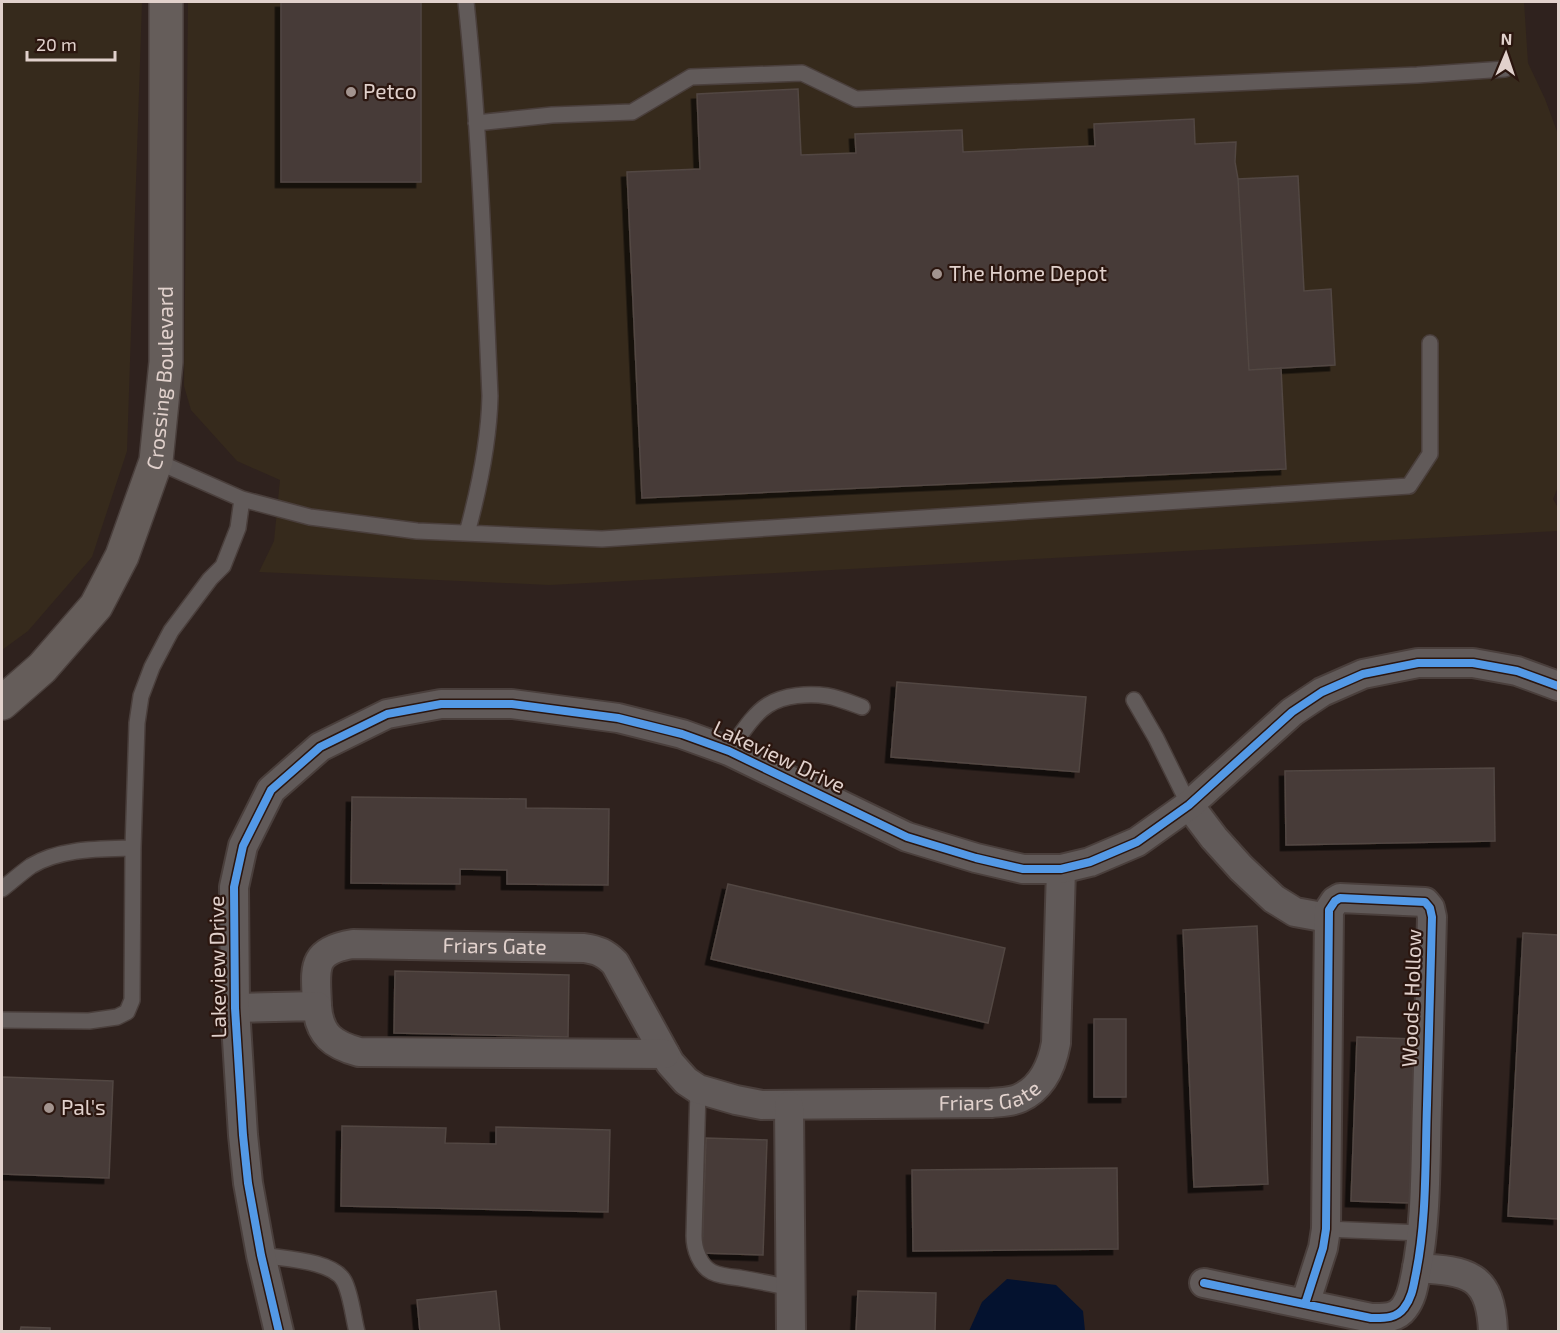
<svg xmlns="http://www.w3.org/2000/svg" width="1560" height="1333" font-family="'Exo 2',sans-serif">
<style>
.commercial{fill:#362a1c}
.water{fill:#04122f}
.building{fill:#463b38;stroke:#524743;stroke-width:1.5;filter:url(#shadow)}
.lines{fill:none;stroke-linecap:round;stroke-linejoin:round}
.lane-casing{stroke:#4a3f3c;stroke-width:18}
.street-casing{stroke:#4a3f3c;stroke-width:32}
.secondary-casing{stroke:#4a3f3c;stroke-width:36}
.lane{stroke:#615a59;stroke-width:15}
.street{stroke:#615a59;stroke-width:28}
.secondary{stroke:#655d5a;stroke-width:33}
.cycleway-casing{stroke:#2b160f;stroke-width:11}
.cycleway{stroke:#5399e6;stroke-width:8}
.poi-dot{fill:#a3948f;stroke:#2b160f;stroke-width:2}
.labels{text-anchor:middle;stroke-width:4.5;stroke-linejoin:round;paint-order:stroke}
.poi-label{font-size:21px;fill:#e1d1cc;stroke:#2b160f;text-anchor:start}
.street-label{font-size:21px;fill:#e1d1cc;stroke:#2b160f}
</style>
<defs>
<filter id="shadow"><feDropShadow dx="-5.5" dy="5.5" stdDeviation="0" flood-color="#0009"/></filter>
</defs>
<rect width="100%" height="100%" fill="#2f221e"/>
<path class="commercial" d="M2,2h140l-15,449 -35,106 -64,74 -26,19z
M188,2h1336l4,61 17,36 13,35v353l-5,12 5,9v23l-1008,54 -291,-13 15,-31 6,-61 -43,-19 -46,-51 -7,-24z"/>
<path class="water" d="M1007,1279l49,6 27,26 2,20h-116l13,-29z"/>
<path class="building" d="M281,2h140v180h-140z
M798,89l3,66 55,-2 -1,-19 107,-4 1,22 132,-6 -1,-22 100,-5 1,25 41,-2 -1,20 3,17 11,191 32,-2 5,101 -644,29 -15,-326 73,-3 -3,-75z
M1298,176l6,115 27,-2 4,76 -86,5 -11,-191z
M897,682l189,15 -7,75 -188,-15z
M1494,768l1,73 -209,4 -1,-74z
M352,797l174,2v9l83,1 -1,76 -101,-1v-14l-47,-1v15l-109,-1z
M728,884l277,64 -17,75 -277,-64z
M1257,926l11,258 -74,3 -11,-257z
M1523,933l35,2v284l-50,-3z
M395,971l174,4 -1,62 -174,-4z
M1094,1019h32v78h-32z
M1357,1037l59,2 -6,164 -59,-2z
M2,1077l111,4 -4,97 -107,-4z
M342,1126l104,2 -1,15 51,1v-17l114,3 -2,82 -267,-6z
M706,1138l61,2 -4,115 -61,-2z
M1117,1168l1,81 -205,2 -1,-81z
M496,1291l4,41h-80l-3,-32z
M858,1291l78,2 -1,39h-79z
M21,1327l29,1v4h-30z"/>
<g class="lines">
<g class="lane-casing">
<path id="lane" d="M466,2c14,130 18,262 24,394 -1,46 -11,93 -23,137
M476,123l76,-8 80,-3 59,-35 111,-4 54,26 561,-24 88,-6
M156,461l86,38 68,18 107,14 185,8 807,-53 21,-32v-111
M1134,700l22,38 33,67
M729,751c11,-15 23,-36 39,-46 16,-10 41,-12 59,-9 12,2 24,7 35,11
M2,889c9,-7 19,-16 29,-23 29,-18 69,-17 102,-18
M2,1020l87,1 28,-4 10,-5 5,-12 1,-152 4,-125 4,-27 11,-29 19,-36 39,-52 13,-13 15,-38 4,-29
M698,1089l-4,147c0,13 6,30 18,36 8,4 19,5 28,6 17,3 34,6 51,10
M1326,1229l96,4
M261,1255c22,4 72,5 83,26 7,13 9,35 13,51"/>
</g>
<g class="street-casing">
<g id="street">
<path d="M1189,805l25,33 27,30 33,31 21,13 33,6"/>
<path id="s1" d="M317,1006c-1,-36 -8,-55 36,-62l231,4c14,2 21,5 31,15l55,100 16,18 12,8 38,11 26,5 229,-2c9,-1 21,-1 29,-5 22,-10 32,-33 36,-55l5,-174"/>
<path d="M235,1008l82,-2c2,29 16,39 42,46l306,2"/>
<path d="M789,1106l2,226"/>
<path d="M1417,1268c51,3 74,6 76,64"/>
<path d="M1204,1283l167,35c12,0 25,1 33,-10 7,-9 9,-19 11,-30 12,-56 10,-116 12,-173 2,-63 3,-125 5,-188l-2,-9 -5,-6 -85,-4 -5,3 -6,9 -3,319 -3,19 -18,56"/>
<path d="M279,1332l-18,-77 -13,-72 -5,-48 -8,-127 -1,-121 9,-41 28,-56 49,-43 67,-33 54,-10h71l106,14 64,16 47,17 178,86 69,21 47,11h38l29,-7 47,-20 52,-37 103,-93 30,-20 41,-18 55,-11h55l44,8 41,15"/>
</g>
</g>
<g class="secondary-casing">
<g id="secondary">
<path id="s2" d="M2,703l40,-35 54,-62 26,-50 34,-95 10,-99v-360"/>
</g>
</g>
<use href="#lane" class="lane"/>
<use href="#street" class="street"/>
<use href="#secondary" class="secondary"/>
<g class="cycleway-casing">
<path id="cycleway" d="M1204,1283l167,35c12,0 25,1 33,-10 7,-9 9,-19 11,-30 12,-56 10,-116 12,-173 2,-63 3,-125 5,-188l-2,-9 -5,-6 -85,-4 -5,3 -6,9 -3,319 -3,19 -18,56
M279,1332l-18,-77 -13,-72 -5,-48 -8,-127 -1,-121 9,-41 28,-56 49,-43 67,-33 54,-10h71l106,14 64,16 47,17 178,86 69,21 47,11h38l29,-7 47,-20 52,-37 103,-93 30,-20 41,-18 55,-11h55l44,8 41,15"/>
</g>
<use href="#cycleway" class="cycleway"/>
</g>
<g class="poi-dot">
<circle cx="351" cy="92" r="6"/>
<circle cx="937" cy="274" r="6"/>
<circle cx="49" cy="1108" r="6"/>
</g>
<g class="labels">
<g class="poi-label">
<text x="363" y="99">Petco</text>
<text x="949" y="281">The Home Depot</text>
<text x="61" y="1115">Pal's</text>
</g>
<g class="street-label">
<text dy="7" stroke="none"><textPath href="#s2" startOffset="376">Crossing Boulevard</textPath></text>
<text transform="translate(779 757) rotate(25)" y="7">Lakeview Drive</text>
<text dy="7" stroke="none"><textPath href="#s1" startOffset="226">Friars Gate</textPath></text>
<text transform="translate(218 967) rotate(-91)" y="7">Lakeview Drive</text>
<text transform="translate(1412 998) rotate(-88)" y="7">Woods Hollow</text>
<text dy="7" stroke="none"><textPath href="#s1" startOffset="798">Friars Gate</textPath></text>
</g>
</g>
<rect width="1560" height="1333" fill="none" stroke="#e1d1cc" stroke-width="6"/>
<g transform="translate(1506 54) rotate(2)" stroke="#2b160f" stroke-width="4.5" paint-order="stroke">
<path d="M0-4.5L10 22L0 15L-10 22Z" fill="#e1d1cc"/>
<text y="-9" font-size="16" font-weight="bold" text-anchor="middle" fill="#e1d1cc">N</text>
</g>
<path d="M27 51v9h88v-9" fill="none" stroke="#e1d1cc" stroke-width="3"/>
<text x="36" y="51" font-size="18" fill="#e1d1cc" stroke="#2b160f" stroke-width="4.5" paint-order="stroke">20 m</text>
</svg>
